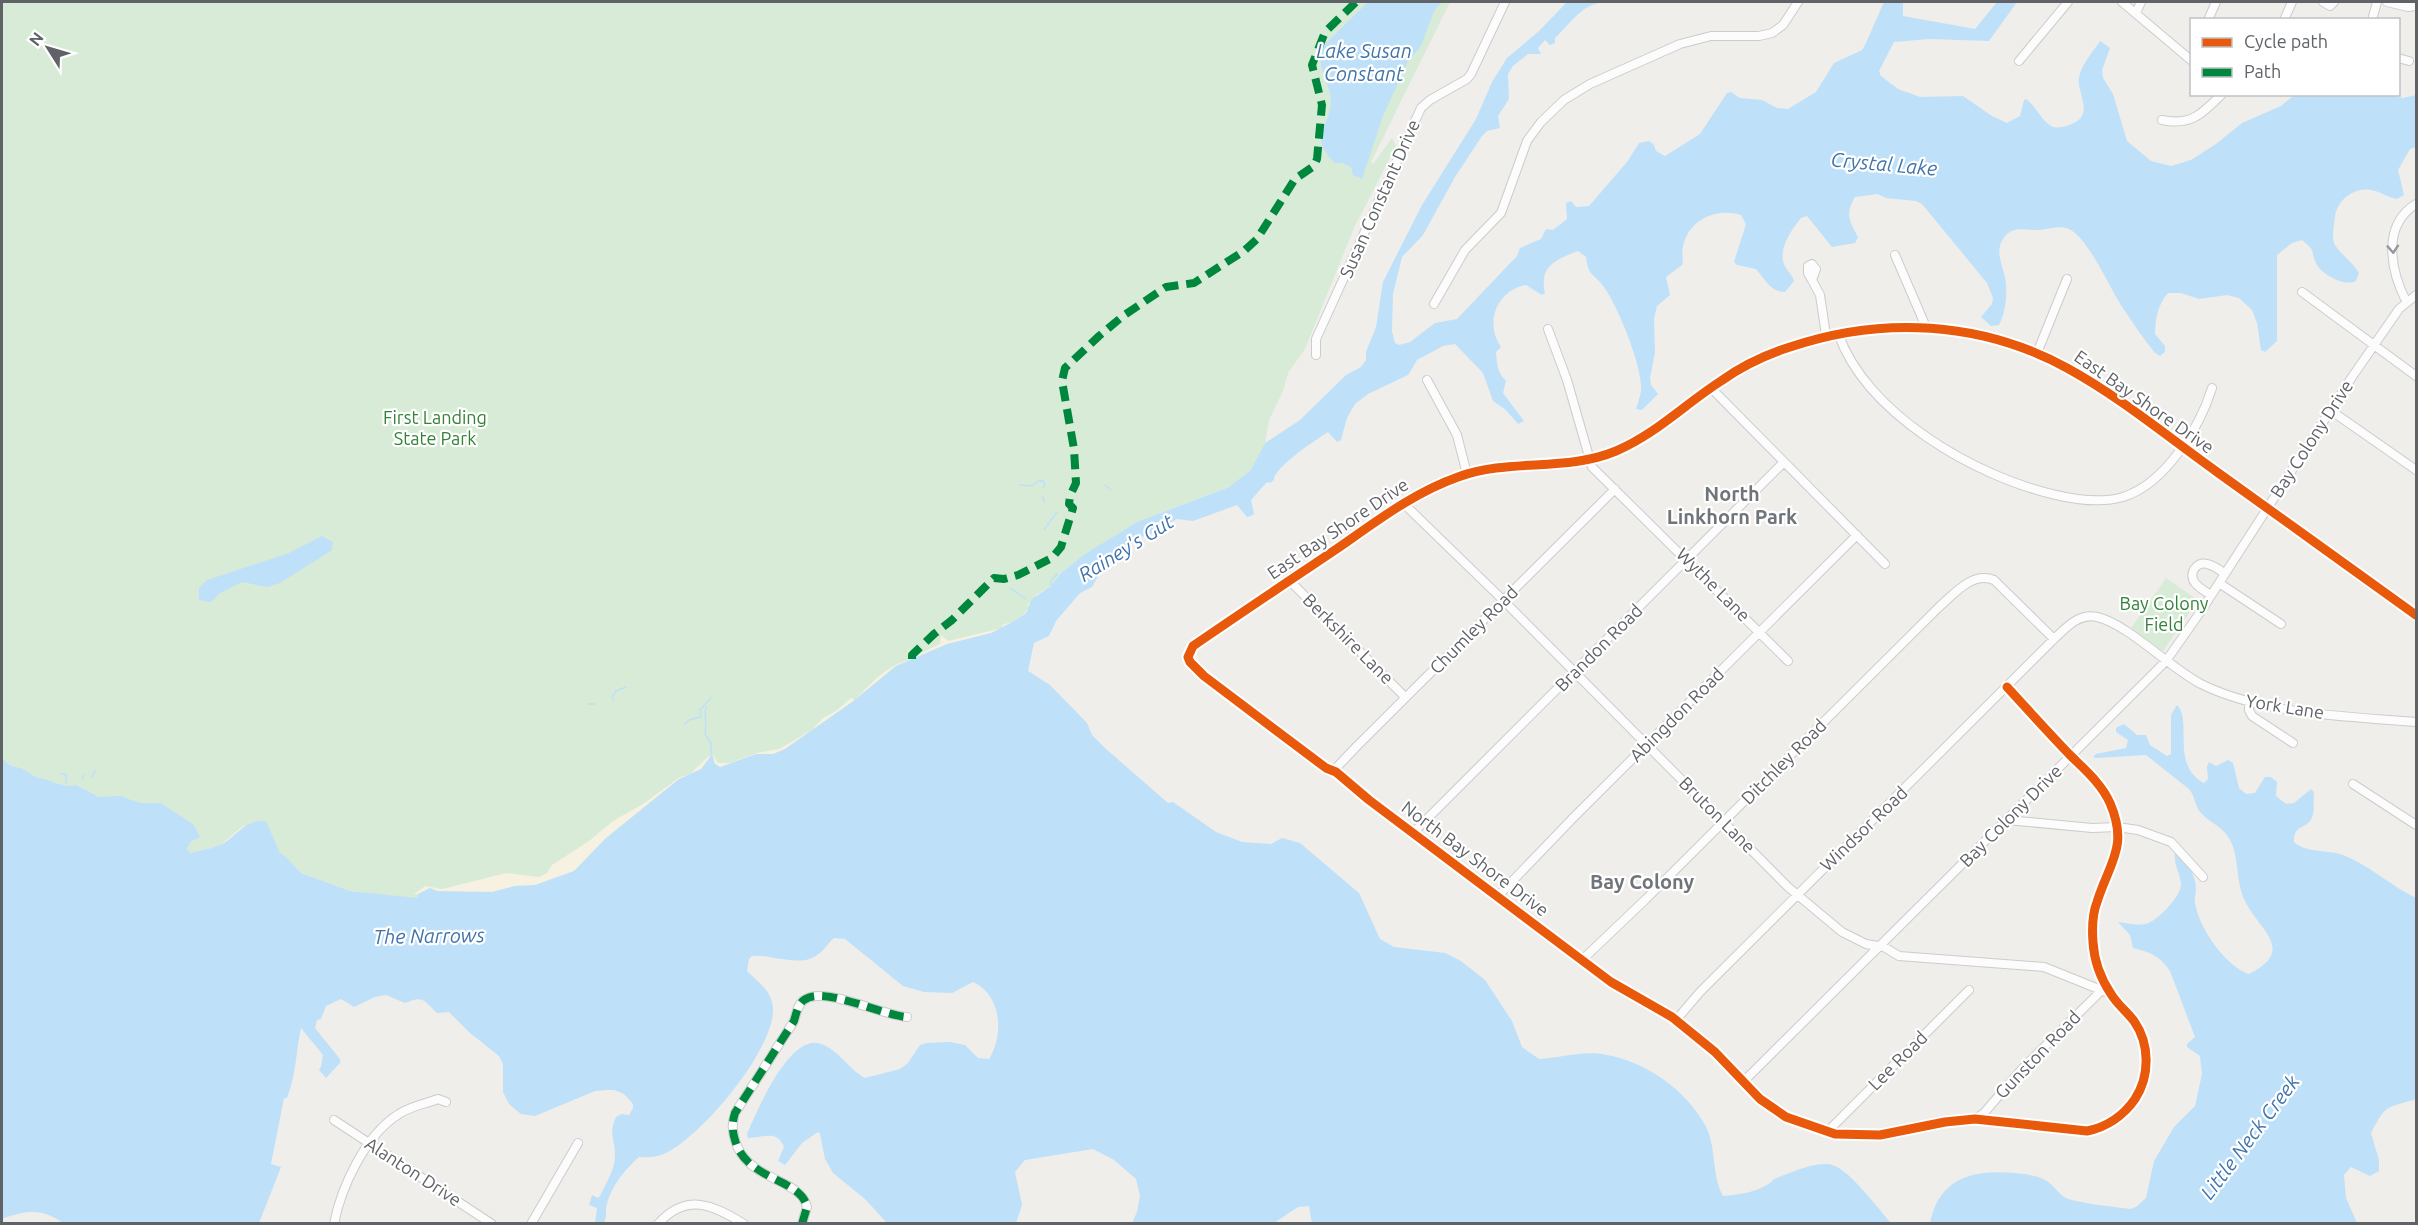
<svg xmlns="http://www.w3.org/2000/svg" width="2418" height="1225" font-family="Ubuntu,sans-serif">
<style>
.green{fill:#d8ebd6}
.sand{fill:#f6f1e1}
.water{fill:#bfe0f9}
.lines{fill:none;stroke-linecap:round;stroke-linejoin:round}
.stream{stroke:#bfe0f9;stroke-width:1.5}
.minor-casing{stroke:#cbcccc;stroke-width:10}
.minor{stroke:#fdfcfc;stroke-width:8}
.quiet{stroke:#00873e;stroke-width:8;stroke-dasharray:15 8;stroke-linecap:butt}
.cycleway-casing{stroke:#fff;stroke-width:13}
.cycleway{stroke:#e8590c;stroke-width:9}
.oneway{stroke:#96999c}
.labels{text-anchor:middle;stroke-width:4.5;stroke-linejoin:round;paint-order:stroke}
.street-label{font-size:18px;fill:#5f6368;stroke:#fff}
.park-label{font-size:18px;fill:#348238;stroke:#fff}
.water-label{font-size:20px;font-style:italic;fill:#4174aa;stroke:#fff}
.neighbourhood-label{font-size:20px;font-weight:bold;fill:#70757a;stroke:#fff}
</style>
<rect width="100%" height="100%" fill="#efeeea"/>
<path class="green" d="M2,2h1448l-79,160 2,2 19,-26 4,8 -42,82 -49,121 -17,24 -5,18 -14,29 -4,23 -15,28 -7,7 -15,9 -91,35 -52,32 -24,19 -10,13 -14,8 -11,19 -12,8 -23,13 -107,40 -32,28 -67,47 -66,18 -5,-4 -13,6 -127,102 -155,28 -69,-8 -49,-18 -21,-19 -14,-33 -23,5 -24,20 -28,7 -4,-4 6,-24 -32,-22h-20l-14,-5 -28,-1 -23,-12 -10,1 -30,-9 -15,-9 -10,-2 -9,-7z
M2166,578l32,22 -35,51 -32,-23z"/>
<path class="sand" d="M1027,603l8,3 -3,6 -201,109 -52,32 -65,23 2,-9 -4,-14 6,10h12l27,-10 22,-4 33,-19 11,-12 13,-7 15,-13 4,2c16,-17 31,-34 54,-40l-1,-11 7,7 25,-12 1,-9 7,6 54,-13v-3l18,-6 9,-12z
M709,756l2,5 -12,17 -103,75 -29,25 -68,16h-85l11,-8 17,3 64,-16 33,4 8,-4 5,-8 37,-24 24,-20 30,-17 37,-27 10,-3z"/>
<path class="water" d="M1368,2h74l-8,9 -13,35 -14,17 -24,53 -21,63 -9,-4 -2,-8 -9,-4h-8c-5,-7 -14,-16 -13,-25 2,-13 10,-23 10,-37 -1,-21 -20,-39 -5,-58z
M1567,2l31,1c-18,4 -30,23 -43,35v5l-5,2 -5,-5 -7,8 3,6h-13l-15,12 -5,8 1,25 -11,17 2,12 -13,3 -5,5 -27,41 -32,58 -21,22 -9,37 -1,37 3,12 4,2 11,-3 25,-19 22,-4 60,-63 3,-8 21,-9 5,-10 7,1 14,-11 -1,-16 5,-2 5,6 13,-1 38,-44 12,-19 10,-2 5,4 2,6 9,5 35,-22 27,-41 4,-1 9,6 22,2 15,8 11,1 28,-17 18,-29 28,-13 3,-5 19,-43h19v14l72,13 22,-27h20l-28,39 -60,-2 -35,3 -15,29 2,5 17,13 22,8 43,-1 29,20 15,7 13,-7 4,-16 2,-1c10,7 14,20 25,27 6,3 12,1 18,-1 28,-9 7,-32 10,-48 3,-13 13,-24 21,-36l10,7 -8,22 1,8 10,16 14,47 24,20 20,5 20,-6 25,-16 26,-21 39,-17 13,-11 91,-1 18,4 13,-3v52l-6,2 -12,21 6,25 -7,4c-9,-1 -17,-8 -26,-9 -17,-3 -34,10 -36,27 -1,9 -4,20 0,28 7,11 18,17 24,28l-3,8c-11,6 -33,-6 -39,-16 -7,-14 0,-13 -15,-25l-10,3 -15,12v86l-12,11 -4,-2 -4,-27 -5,-13 -13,-12 -12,-3 -28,4 -18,-6h-13c-11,13 -12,24 -13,41l10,12v6l-5,4 -6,-4c-10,-13 -20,-27 -29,-41 -14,-19 -36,-73 -56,-82 -10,-5 -25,2 -36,1 -13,-1 -24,-3 -31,11 -8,13 4,30 4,44 1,12 -1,29 -7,40l-8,1 -10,-9 11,-13 1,-6 -6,-15 -65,-79 -6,-3 -30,-3 -8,-4 -23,3c-10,16 -6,24 3,40l-3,6 -23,4 -25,-31 -6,2c-9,11 -23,31 -17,46 2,6 8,10 10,17l-9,11c-15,0 -20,-13 -29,-23l-19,-4 -3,-3 12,-38 -5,-9c-25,-8 -53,5 -58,32 -2,6 1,12 -1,18l-16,12 4,18 -13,11 -3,13 1,33 -5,26 1,7 7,9 -16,16 -6,-1c2,-6 4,-12 5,-18 2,-24 -23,-84 -37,-104 -11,-15 -15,-9 -18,-30l-8,-6c-23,9 -39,15 -33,42l-3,2 -16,-10c-29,5 -42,38 -25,62l-5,5c1,12 1,20 10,29l-3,12 21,28 -6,3 -12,-14 -13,-9 -10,-28 -28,-29 -12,2 -26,14 -9,15 -40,19 -13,10 -8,14 -6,22 -4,2 -9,-10c-11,7 -55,36 -54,48l-4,3 -3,-1 -16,18 3,14 -3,2 -4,1 -10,-12 -44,16 -16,-2 -30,17 -7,1 -37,31 -11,19 -12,6 -24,28 -7,15 -15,7 -6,28 22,14 37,38 5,12 14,14 62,54 5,-1 43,30 26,10 29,2 11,-6 18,5 59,50 21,46 14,8 51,6 16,8 24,19 27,41 10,26 17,12c22,-1 47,-9 68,-4 39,7 79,35 98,70 12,22 6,49 18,71 16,-1 41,-5 51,-17 16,-6 37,-16 54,-15 19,1 50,45 63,59l-579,1 -3,-18 -11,1 -24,16h-142l5,-11 3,-16 -4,-17 -22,-19 -21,-11 -68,11 -10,12 7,33 -6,18h-129l-22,-24 -32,-26 -8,-14 -5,-25 -2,-2 -16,11 -17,22 -7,-4 6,-14c-7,-18 -21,-9 -36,-9l-1,-4c9,-21 40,-95 70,-91 19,3 31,26 48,35l35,-9 8,-6 12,-18 7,-2 23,-1 15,3 13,13 11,1c15,-24 13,-64 -16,-77l-21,11 -28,-1 -21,-6 -58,-47 -11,-1c-6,5 -10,13 -17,17 -17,13 -45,-1 -65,1l-3,3 -2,12c11,11 25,20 26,37 2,41 -71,128 -107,145 -9,4 -17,5 -27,4 -14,12 -31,33 -33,53 0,4 0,8 -2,13h-9l2,-15 -8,-3 3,-10 6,3 2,-2c6,-13 15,-26 15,-41 0,-17 -7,-21 1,-38l5,-3 8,1 4,-7v-4l-9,-10 -10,-4h-8l-11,1 -60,25 -14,-2 -12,-10 -6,-12v-28l-4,-8 -29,-23 -21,-21 -12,1c-13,-13 -14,-18 -32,-10l-19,-8 -11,2 -21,10 -13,-8 -15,7 -5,13 -4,1 -2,8 25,31v4l-14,15 -7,-8 2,-3 2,-12 -22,-27c-5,24 -5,47 -14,70h-3l-13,66 10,3 -22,56h-196c-21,-15 -38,-13 -61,-4v-460l9,7 10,2 15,9 30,9 10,-1 23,12 21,-1 21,7h20l33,22 6,12 -10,5 -3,7 4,4c9,-3 20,-4 29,-8 18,-8 22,-25 46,-24l14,32 6,4 15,16 49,18 67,7 1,-4 12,-6 7,3 55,1 23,-6 20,-1 39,-14 32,-33 73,-59 22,-10 9,-12h3l1,6 6,4 36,-13h17l12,-5 67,-47 44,-36 51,-22 44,-11 23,-12 12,-8 6,-14 19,-13 10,-13 24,-19 52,-32 92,-35 21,-16 15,-28 35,-23 46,-45 15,-8 5,-7v-8l10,-25 7,-45 39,-77 54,-86 16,-37 15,-24 32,-27z
M322,536l11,6 -1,8 -52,33 -13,4 -25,-5 -22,11 -9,9 -12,-2v-12l8,-8 82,-27z
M2177,705c16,16 -7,60 27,78l4,-4 -1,-12 2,-5 7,4 12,-6 5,3 6,25 7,6 9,-1 10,-16h6l6,5 -1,14 10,8 8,-1 17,-14 3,3c-1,7 1,18 -2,25 -4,13 -19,6 -18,25 14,12 32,7 49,13 26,10 48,31 73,43v201c-31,10 -29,4 -45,34l8,27v11l-9,5 -19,-9 -7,8 2,23 11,25 -427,1c8,-46 43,-55 84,-51 10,1 22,2 31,7 8,4 13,14 21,18 11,5 50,9 64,11l6,-2 10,-9 8,-37 20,-34 21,-21 7,-32 -2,-18 -13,-9v-3l8,-7 -25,-66c-10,-15 -20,-19 -37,-23l-3,-13 -12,-13c8,1 19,4 27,2 12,-2 37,-29 36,-40 -1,-11 -8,-21 -6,-32h3c9,8 18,25 18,37 0,5 -2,9 -1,14 4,25 30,63 54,71 48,-24 10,-44 -4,-73 -10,-20 -5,-44 -16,-63 -6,-11 -20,-16 -28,-25 -6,-6 -6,-17 -12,-24l-43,-34 -50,3 -3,-1 3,-3 30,-6 2,-8 -12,-8v-4l8,-4 13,11h9l4,10 17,11 4,-2v-39z"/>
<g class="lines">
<path class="stream" d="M1019,485l13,1 7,-6 4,2
M1105,485l6,5
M1043,487l2,-2 -2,-5
M1043,496l1,6
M1044,530l13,-18
M1051,585v-4l6,-7
M1010,588l16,11
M614,701l-2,-4 4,-6 10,-4
M588,704h7
M706,707c-2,10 1,18 -1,27l6,9 1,15
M685,724l4,-4 12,-3 -1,-7 11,-12
M61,774h5v9
M83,775v4
M92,777l3,-7
M41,779l10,3"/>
<g class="minor-casing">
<path id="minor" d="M2122,2l70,59
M2323,2l7,4 4,-4
M2387,2l21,5 8,-1
M2136,13l5,-11
M2208,20l8,-18
M2284,20l8,-18
M2372,20l5,-18
M2398,58l11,3
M2019,61l49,-59
M2162,120c29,6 40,-6 60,-26
M1895,255l31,72
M1812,264l4,5 -4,11 -4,-7v-7z
M1812,280l8,15 6,40
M2302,292l114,84
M2406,301c-16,-32 -24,-76 10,-97
M1434,304l31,-54 36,-37 26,-72 14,-19 23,-22 26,-16 90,-40 31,-8h48l13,-3 11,-8 15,-23
M1548,329l19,51 25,87 196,194
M1838,333c28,81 138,144 218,162 21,5 46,8 67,2 42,-13 77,-70 89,-109
M2037,353l30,-74
M1316,355v-16l105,-231 9,-8 37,-21 4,-5 34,-72
M1427,380l30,55 10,39
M1711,388l174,176
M2330,410l86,60
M1403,503l100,97 285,287 54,45 24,12 18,3 15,9 145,11 67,27
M1290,581l115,116
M2219,583l62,41
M2211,595c-5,-3 -12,-7 -16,-12 -7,-9 1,-22 12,-19 6,1 13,6 18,10
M2007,687c21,23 41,45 62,67 15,15 32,29 41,49 19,44 -1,60 -13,99 -5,13 -5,27 -4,40 1,18 8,37 18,52 6,10 16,18 23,27 16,23 16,55 1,78 -11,16 -28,28 -48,32l-112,-12 -30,3 -65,13 -45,-1 -49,-17 -26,-18 -45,-47 -43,-35 -61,-35 -242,-182 -33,-28 -10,-4 -122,-92 -14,-14 -2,-5 5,-11c48,-33 96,-65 145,-98 39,-27 75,-55 120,-71 51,-19 108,-5 158,-26 40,-17 69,-47 105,-70 21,-15 44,-26 69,-34 92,-31 191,-26 277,21 53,29 101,69 150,104 66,48 133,95 199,143
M2249,703v7l3,6 41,27
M1336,772l1,-5 20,-21 258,-257
M2353,784l63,41
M2007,820l85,8 25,-1 21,3 33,12 32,35
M1413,833l371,-371
M1498,896l75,-78 284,-283
M1582,960l64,-61 292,-291c15,-13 34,-37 56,-28l60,59
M1676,1020l24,-28 354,-353c12,-11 24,-26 43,-22 31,7 73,51 104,67 63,31 145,32 215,38
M1743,1082l423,-421 35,-50 151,-234 47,-68 17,-14
M1975,1119l9,-6 37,-43 81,-80
M334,1120l158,104
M1827,1132l142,-142
M334,1224c7,-37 32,-90 65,-110 12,-8 26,-10 39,-15l8,3
M531,1224l47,-81
M658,1224c29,-32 55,-19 86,0
M802,1224l5,-17c-6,-29 -61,-26 -72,-67 -3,-9 -3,-18 0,-27l59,-92c2,-7 4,-17 10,-21 19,-15 79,16 103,17"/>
</g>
<use href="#minor" class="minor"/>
<path class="quiet" d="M912,659v-4l22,-21 18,-14 42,-42 10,1 14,-4 34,-17 9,-11 12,-39 -4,-4 1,-8 6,-13 -2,-34 -12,-68 3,-13 34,-32 24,-20 43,-29 28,-4 50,-32 13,-12 38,-60 19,-13 3,-7 5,-54 -10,-40 13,-33 31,-30
M802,1224l5,-17c-6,-29 -61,-26 -72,-67 -3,-9 -3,-18 0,-27l59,-92c2,-7 4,-17 10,-21 19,-15 79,16 103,17"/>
<g class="cycleway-casing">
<path id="cycleway" d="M2007,687c21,23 41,45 62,67 15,15 32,29 41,49 19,44 -1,60 -13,99 -5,13 -5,27 -4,40 1,18 8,37 18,52 6,10 16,18 23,27 16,23 16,55 1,78 -11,16 -28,28 -48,32l-112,-12 -30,3 -65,13 -45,-1 -49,-17 -26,-18 -45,-47 -43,-35 -61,-35 -242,-182 -33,-28 -10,-4 -122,-92 -14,-14 -2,-5 5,-11c48,-33 96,-65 145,-98 39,-27 75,-55 120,-71 51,-19 108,-5 158,-26 40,-17 69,-47 105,-70 21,-15 44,-26 69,-34 92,-31 191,-26 277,21 53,29 101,69 150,104 66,48 133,95 199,143"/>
</g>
<use href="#cycleway" class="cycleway"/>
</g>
<defs><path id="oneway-chevron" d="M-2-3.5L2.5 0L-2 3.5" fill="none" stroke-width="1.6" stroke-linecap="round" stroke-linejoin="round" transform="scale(1.5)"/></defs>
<use class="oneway" href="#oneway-chevron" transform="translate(2393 249) rotate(86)"/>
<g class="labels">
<g class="street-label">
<text transform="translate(1380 199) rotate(-66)" y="6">Susan Constant Drive</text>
<text transform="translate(2144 402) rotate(35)" y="6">East Bay Shore Drive</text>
<text transform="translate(2312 439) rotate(-57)" y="6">Bay Colony Drive</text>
<text transform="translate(1338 529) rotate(-34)" y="6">East Bay Shore Drive</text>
<text transform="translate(1713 585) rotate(45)" y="6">Wythe Lane</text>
<text transform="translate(1474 630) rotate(-45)" y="6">Chumley Road</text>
<text transform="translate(1348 639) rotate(45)" y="6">Berkshire Lane</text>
<text transform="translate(1599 648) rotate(-45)" y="6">Brandon Road</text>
<text transform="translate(2285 707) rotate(9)" y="6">York Lane</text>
<text transform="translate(1677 715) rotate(-45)" y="6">Abingdon Road</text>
<text transform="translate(1784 762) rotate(-45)" y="6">Ditchley Road</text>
<text transform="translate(1717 815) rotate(45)" y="6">Bruton Lane</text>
<text transform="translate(2011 816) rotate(-45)" y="6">Bay Colony Drive</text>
<text transform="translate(1864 829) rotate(-44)" y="6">Windsor Road</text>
<text transform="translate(1475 859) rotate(37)" y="6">North Bay Shore Drive</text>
<text transform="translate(2038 1055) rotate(-46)" y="6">Gunston Road</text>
<text transform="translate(1898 1061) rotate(-45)" y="6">Lee Road</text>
<text transform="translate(413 1172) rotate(33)" y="6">Alanton Drive</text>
</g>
<g class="park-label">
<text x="435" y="424">First Landing<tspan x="435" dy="21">State Park</tspan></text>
<text x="2164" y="610">Bay Colony<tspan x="2164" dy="21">Field</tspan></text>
</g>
<g class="water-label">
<text x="1364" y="58">Lake Susan<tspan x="1364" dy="23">Constant</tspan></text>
<text transform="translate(1884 164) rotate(5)" y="7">Crystal Lake</text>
<text transform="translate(1126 548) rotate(-32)" y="7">Rainey's Gut</text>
<text transform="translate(429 936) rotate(-1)" y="7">The Narrows</text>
<text transform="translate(2250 1137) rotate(-53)" y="7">Little Neck Creek</text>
</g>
<g class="neighbourhood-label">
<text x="1732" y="501">North<tspan x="1732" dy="23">Linkhorn Park</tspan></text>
<text x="1642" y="889">Bay Colony</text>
</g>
</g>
<rect width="2418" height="1225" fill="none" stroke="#5f6368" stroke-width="6"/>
<rect x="2190" y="18" width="210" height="78" fill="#ffffff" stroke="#bfc1c3" stroke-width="1.5"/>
<rect x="2202" y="38" width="30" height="9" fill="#e8590c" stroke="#bfc1c3" stroke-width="1.5"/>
<text x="2244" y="48" font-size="18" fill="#5f6368">Cycle path</text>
<rect x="2202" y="68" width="30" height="9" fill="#00873e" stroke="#bfc1c3" stroke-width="1.5"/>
<text x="2244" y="78" font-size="18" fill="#5f6368">Path</text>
<g transform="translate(48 48) rotate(307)" stroke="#ffffff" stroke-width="4.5" paint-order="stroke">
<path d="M0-4.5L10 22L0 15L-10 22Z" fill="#5f6368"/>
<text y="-9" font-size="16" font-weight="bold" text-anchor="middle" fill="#5f6368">N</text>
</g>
</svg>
